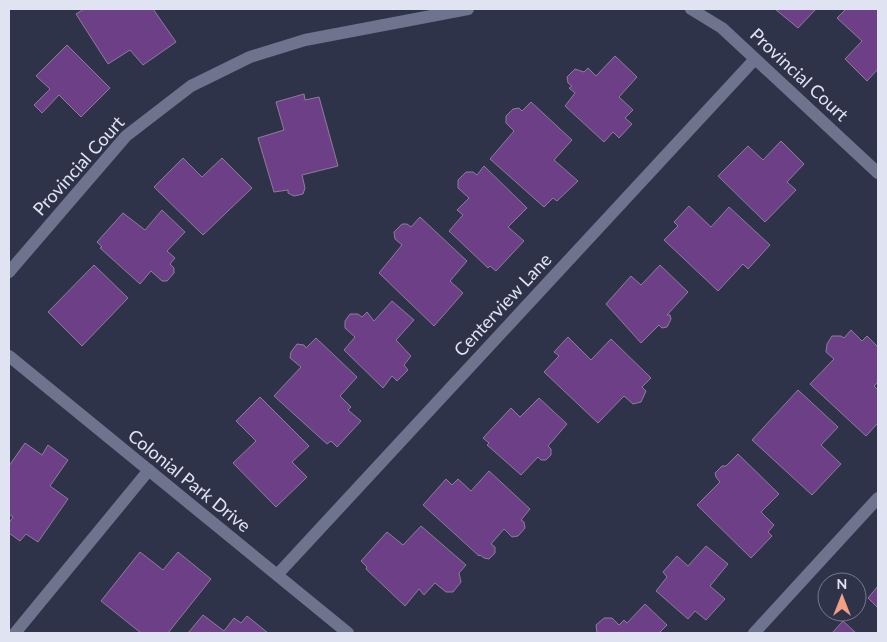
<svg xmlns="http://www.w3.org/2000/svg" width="887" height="642" font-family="Lato,sans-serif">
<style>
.building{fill:#6c3f87;stroke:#8c7e97}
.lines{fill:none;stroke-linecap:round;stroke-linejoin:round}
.minor{stroke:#6e748e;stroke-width:12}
.labels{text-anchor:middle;stroke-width:5;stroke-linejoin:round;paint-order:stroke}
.street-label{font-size:18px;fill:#e0e3f2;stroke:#2f334a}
</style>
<rect width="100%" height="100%" fill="#2f334a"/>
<path class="building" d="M84,9h69l23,33 -33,23 -13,-15 -22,14 -32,-50z
M775,9h41l-18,19z
M846,9h32v60l-11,12 -22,-22 17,-18 -25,-23z
M67,45l43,43 -29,29 -22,-22 -17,18 -8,-8 16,-16 -14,-13z
M615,56l22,21 -18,20 14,13 -8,8 7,6 -13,14 -6,-6 -9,10 -39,-36 10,-13 -6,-5 3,-2 -4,-3 -1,-6 8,-8 9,3 4,-4 8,8z
M304,94l1,6 14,-3 19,69 -36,9 3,13 -2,6 -9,2 -6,-3v-3l-14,2 -16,-54 26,-8 -8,-28z
M531,102l41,38 -18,20 24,21 -21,20 -4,-3 -9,9 -54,-48 24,-28 -8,-8v-7l7,-7 6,-1 3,3z
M781,141l23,23 -17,18 9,8 -31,32 -47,-46 30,-30 15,14z
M183,158l19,19 20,-19 30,30 -49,47 -49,-48z
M484,166l43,42 -19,19 16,14 -28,30 -6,-5 -2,2 -39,-37 14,-16 -6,-5 12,-12 -11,-10v-8l8,-8h7l4,3z
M689,206l22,21 18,-20 41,38 -22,24 -5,-5 -25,27 -54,-51 14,-14 -4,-4z
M162,210l23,22 -18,19 8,7 -5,6 4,4v5l-7,8h-5l-11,-10 -11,13 -40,-36 2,-1 -5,-5 26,-29 22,17z
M420,217l47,44 -17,20 13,12 -29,33 -55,-53 23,-28 -7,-6 -1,-7 8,-8h5l4,3z
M94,265l34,33 -46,48 -34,-34z
M660,265l28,27 -21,23h3l1,4 -4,8 -5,1 -3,-3 -18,18 -35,-39 25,-28 10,9z
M392,301l22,19 -18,20 15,16 -7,9 4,5 -11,11 -5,-5 -9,12 -39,-38 11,-13 -10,-9v-7l5,-7h8l4,3 5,-5 7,9z
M851,330l11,11 5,-5 11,11v35l-4,4 4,4v33l-12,13 -56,-52 24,-25 -8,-7 1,-8 5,-8h9l3,2z
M568,337l23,23 20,-21 40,39 -9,9 4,4 -5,11 -8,2 -9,-8 -26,27 -54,-51 15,-16 -5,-4z
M316,338l41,39 -17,19 11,11 -3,3 13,11 -24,26 -6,-6 -4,3 -53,-48 27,-29 -11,-9 1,-6 6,-8 7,1 2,3z
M798,390l40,37 -17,18 20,19 -29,31 -60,-55z
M260,397l49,49 -17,16 15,15 -31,30 -43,-44 23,-22 -20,-20z
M539,398l28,26 -19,22 3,3v6l-5,5h-5l-3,-3 -17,18 -34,-30 2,-2 -6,-5 28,-30 9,9z
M25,443l17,12 6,-10 20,15 -18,26 18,13 -30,43 -12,-8 -6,7 -11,-8v-10l4,-6 -4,-3v-48z
M738,454l41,40 -18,18 13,13 -6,7 4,4 -21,22 -54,-53 23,-23 -4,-5 -1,-4 7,-7h4z
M489,471l41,38 -9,11 3,2 1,6 -7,8 -6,1 -8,-8 -13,15 4,3v6l-6,6 -5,-1 -4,-3 -1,1 -56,-51 23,-26 6,6 6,-6 13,12z
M421,526l45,39 -7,8 2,9 -8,10h-7l-11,-9 -11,12 -5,-6 -14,17 -39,-37 1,-2 -6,-6 26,-29 16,13z
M706,546l22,18 -18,22 15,13 -19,21 -11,-9 -7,8 -32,-28 11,-14 -4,-5 14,-16 11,10z
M140,552l23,18 15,-18 33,27 -43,54h-27l-40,-32z
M878,586v22l-10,-10z
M645,604l22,21 -8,8h-62l-1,-8 8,-7h8l7,7 5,-5 3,3z
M203,615l21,16 10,-13 7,5 6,-7 21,17h-80z
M843,621l13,12h-24z"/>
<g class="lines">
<path class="minor" d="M691,9l31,19 156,145
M9,272l117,-136 65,-50 59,-29 55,-17 163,-31
M9,356l339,277
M277,575l478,-516
M15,633l134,-163
M754,633l124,-135"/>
</g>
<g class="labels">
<g class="street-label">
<text transform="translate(799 75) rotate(43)" y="6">Provincial Court</text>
<text transform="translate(79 166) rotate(-48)" y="6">Provincial Court</text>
<text transform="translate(503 305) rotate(-47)" y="6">Centerview Lane</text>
<text transform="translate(189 481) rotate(39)" y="6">Colonial Park Drive</text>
</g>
</g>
<rect width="887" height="642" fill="none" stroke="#e0e3f2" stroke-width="20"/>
<g transform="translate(842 597)"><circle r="24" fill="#2f334a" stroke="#76798d"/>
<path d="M0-4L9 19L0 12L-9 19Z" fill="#f39f82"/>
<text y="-8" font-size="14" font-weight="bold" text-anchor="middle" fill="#e0e3f2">N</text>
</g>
</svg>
